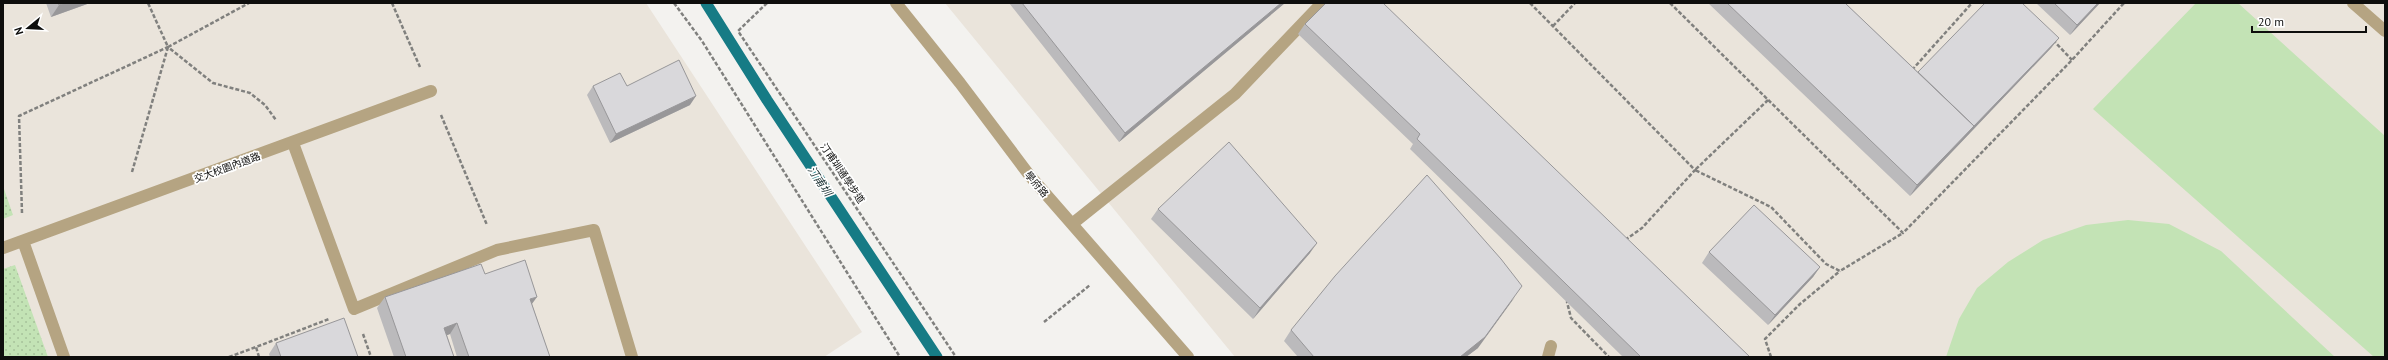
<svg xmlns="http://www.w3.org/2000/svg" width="2388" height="360" font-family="'PT Sans','Noto Sans TC',sans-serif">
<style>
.built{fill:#eae4db}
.grass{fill:url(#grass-dots)}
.park{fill:#c3e3b5}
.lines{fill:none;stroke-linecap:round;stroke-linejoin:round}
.stream{stroke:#167b85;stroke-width:11}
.path{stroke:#80807e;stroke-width:2.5;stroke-dasharray:4 2;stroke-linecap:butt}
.minor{stroke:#b5a482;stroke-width:12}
.wall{fill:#bbbabc}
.shaded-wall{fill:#989799}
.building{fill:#d9d8db;stroke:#989799}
.labels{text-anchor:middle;stroke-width:3.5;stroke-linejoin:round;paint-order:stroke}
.street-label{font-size:10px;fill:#0e0e0d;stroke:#fff}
.water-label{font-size:11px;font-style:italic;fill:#1a3032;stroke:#fff}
</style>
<defs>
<pattern id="grass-dots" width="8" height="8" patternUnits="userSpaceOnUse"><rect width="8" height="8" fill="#c3e3b5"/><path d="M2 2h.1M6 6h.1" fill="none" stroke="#a6c29a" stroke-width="1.8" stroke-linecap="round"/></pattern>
</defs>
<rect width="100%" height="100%" fill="#f3f2ef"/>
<path class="built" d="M3,3h643l216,329 -38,25h-821z
M945,3h1440v354h-1150z"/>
<path class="grass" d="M3,186l10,29 -10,4z
M15,265l33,92h-45v-88z"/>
<path class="park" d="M2196,3h42l147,133v221h-11l-281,-248z
M2128,220l41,4 52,27 114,106h-389l13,-38 18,-31 31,-26 35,-22 43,-15z"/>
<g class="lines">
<path class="stream" d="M706,3l61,97 170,257"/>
<path class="path" d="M392,3l28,64
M674,3l28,38 198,316
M767,3l-29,28 218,326
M1530,3l165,167 -53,58 -17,12
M1670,3l233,230 169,-173 52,-57
M1553,26l22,-23
M2053,40l19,20
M168,47l81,-44
M1912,70l60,-67
M1768,100l-73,70 76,37 55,57 14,7 63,-38
M441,115l46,110
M132,172l36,-125 -20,-44
M22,213l-3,-97 149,-69 45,36 37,10 15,12 11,15
M1569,300l-2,2 4,16 38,39
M1044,322l46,-37
M363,334l8,23
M229,357l27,-10
M259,357l-3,-10 73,-28
M1771,357l-6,-18 35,-35 40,-33"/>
<path class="minor" d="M896,3l64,80 70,93 158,181
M2353,3l32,28
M293,143l61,166 143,-59 97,-20 38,127
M1072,224l163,-130 87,-91
M23,241l41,116
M3,248l428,-157
M1548,357l3,-11"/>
</g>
<path class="wall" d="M46,3h44l-39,14z
M1009,3h276l-166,139z
M1708,3h137l73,69 141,-34 -8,10 -141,148z
M2036,3h64l-30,32z
M1305,24l445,333h-127l-213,-208 3,-5 -115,-110z
M593,86h34l63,19 -80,38 -23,-48z
M1158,209l152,44 -57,66 -102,-100z
M1709,252l111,15 -7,10 -45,48 -66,-62z
M485,274l47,30 18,53h-93l-7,-23 -3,1 7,22h-60l-17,-49 8,-11z
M1291,330l187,18 -12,9h-168l-14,-16z
M276,343l82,14h-88l-1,-3z"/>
<path class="shaded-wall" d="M66,3h24l-39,14 8,-12z
M1281,3h4l-166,139 6,-9z
M2098,3h2l-30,32 7,-10z
M2059,38l-8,10 -141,148 7,-11z
M696,96l-6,9 -80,38 6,-9z
M1317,243l-7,10 -57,66 7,-11z
M1820,267l-7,10 -45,48 7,-10z
M537,297l-8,11 1,-9z
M1515,297l-37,51 -12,9h-6z
M457,323l-7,11 -13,5 7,-11z"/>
<path class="building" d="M58,3h8l-7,2z
M1022,3h259l-156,130z
M1326,3h57l367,354h-109l-224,-218 3,-5 -115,-110z
M1727,3h118l129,123 -57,59z
M1985,3h37l37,35 -86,89 1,-1 -56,-54z
M2054,3h44l-21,22z
M679,60l17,36 -80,38 -23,-48 27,-13 7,13z
M1229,142l88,101 -57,65 -102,-99z
M1427,175l74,84 21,27 -37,51 -25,20h-146l-23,-27 44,-54z
M1754,205l66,62 -45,48 -66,-63z
M525,260l12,37 -7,2 20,58h-81l-12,-34 -13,5 10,29h-48l-21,-60 96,-33 4,10z
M344,318l14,39h-77l-5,-14z"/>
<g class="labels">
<g class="street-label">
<text transform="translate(227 167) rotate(-20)" y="4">交大校園內道路</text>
<text transform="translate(843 173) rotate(56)" y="4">汀甫圳通學步道</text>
<text transform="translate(1037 184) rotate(50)" y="4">學府路</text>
</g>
<g class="water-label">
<text transform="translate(820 181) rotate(56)" y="4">汀甫圳</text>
</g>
</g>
<rect width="2388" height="360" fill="none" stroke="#0e0e0d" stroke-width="8"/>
<g transform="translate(28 28) rotate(252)" stroke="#ffffff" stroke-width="3" paint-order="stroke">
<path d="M0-3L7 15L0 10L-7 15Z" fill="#0e0e0d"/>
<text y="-6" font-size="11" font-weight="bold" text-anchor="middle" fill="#0e0e0d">N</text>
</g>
<path d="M2252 26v6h114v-6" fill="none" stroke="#0e0e0d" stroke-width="2"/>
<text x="2258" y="26" font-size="12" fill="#0e0e0d" stroke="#ffffff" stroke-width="3" paint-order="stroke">20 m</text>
</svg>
